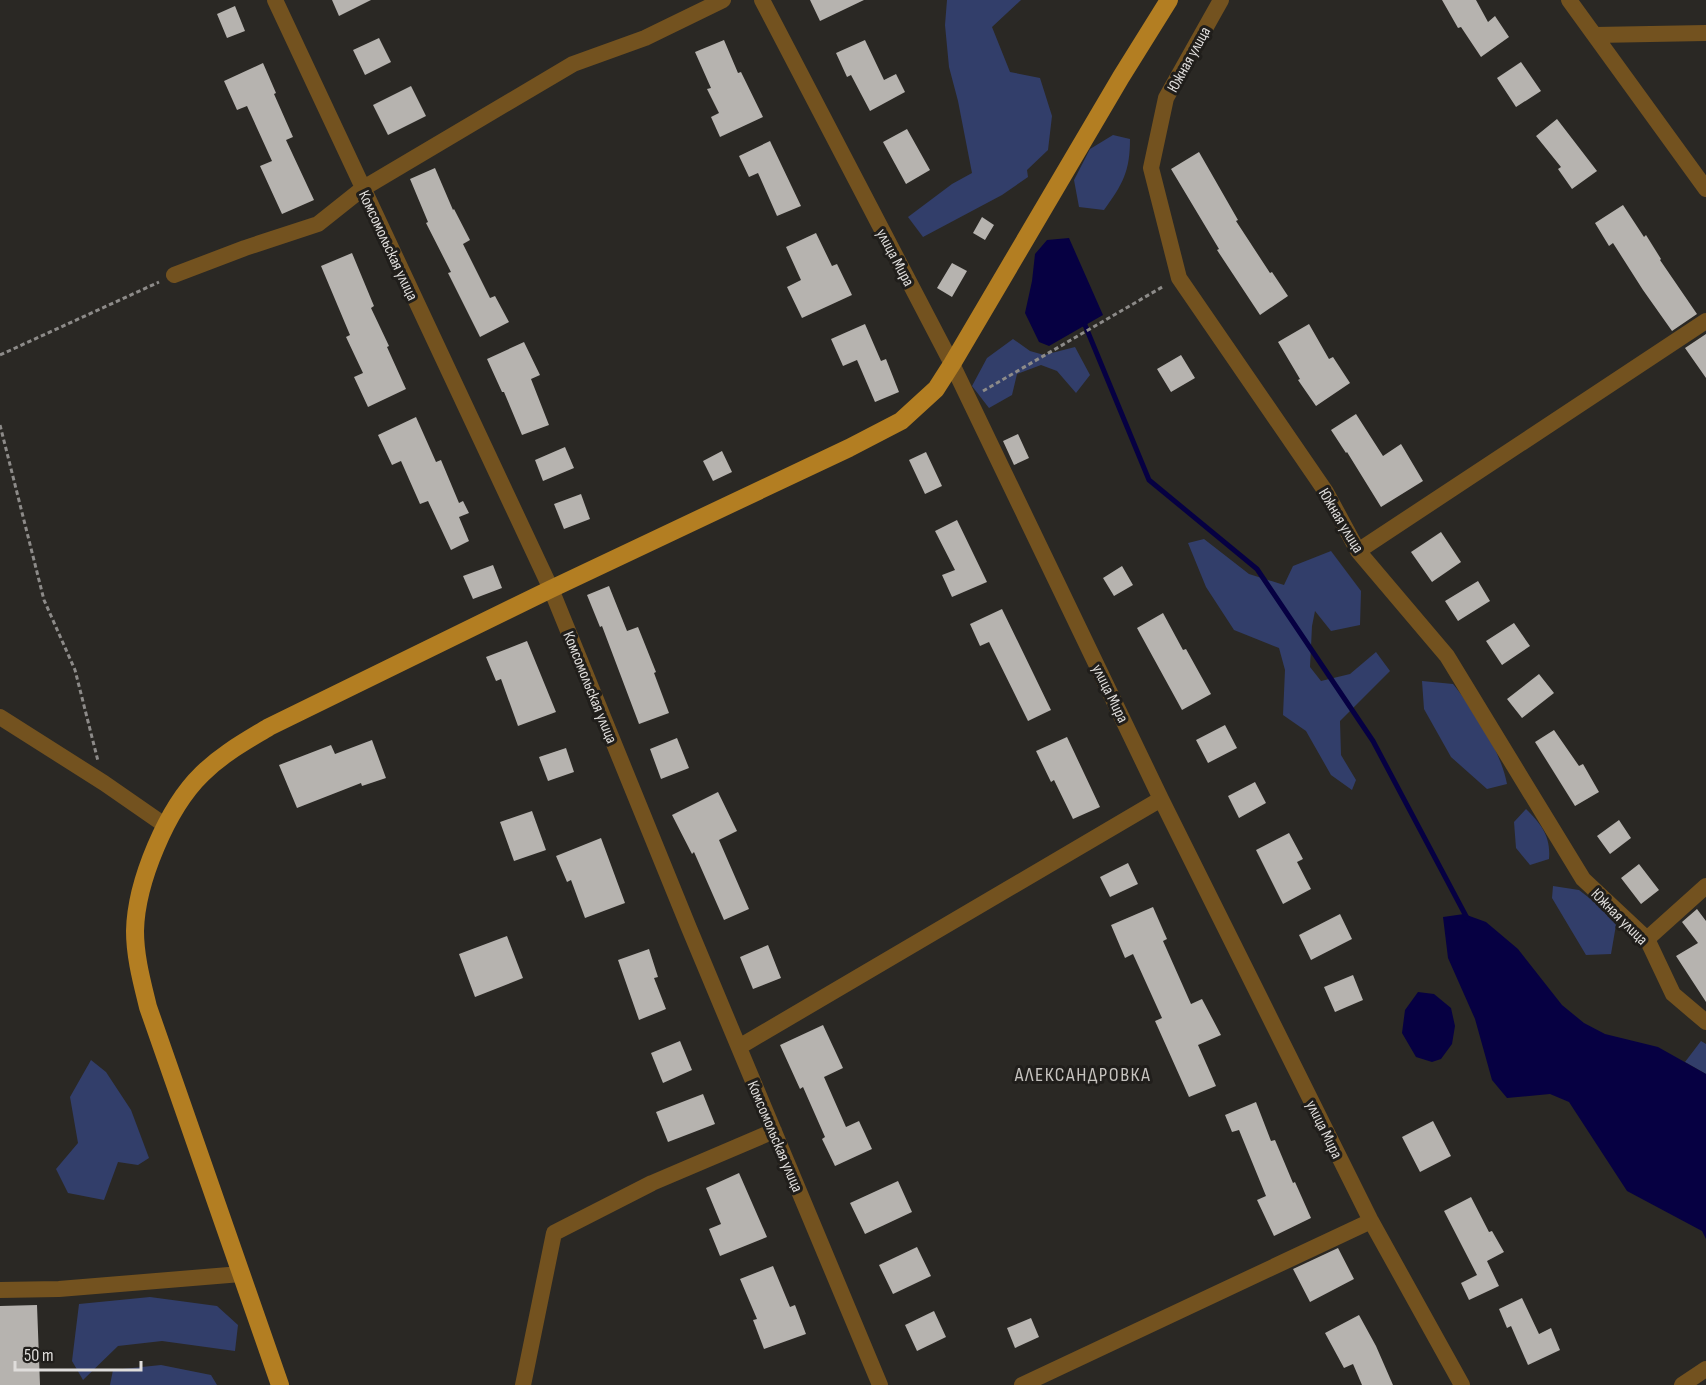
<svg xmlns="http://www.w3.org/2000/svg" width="1706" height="1385" font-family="'Sofia Sans Condensed',sans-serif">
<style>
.green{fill:#323e6a}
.water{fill:#060042}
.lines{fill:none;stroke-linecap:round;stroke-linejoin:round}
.stream{stroke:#060042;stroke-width:5}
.building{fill:#b6b3af}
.path{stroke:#8d8b89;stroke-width:3;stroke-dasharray:4.5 3;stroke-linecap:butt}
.minor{stroke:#73521f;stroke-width:16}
.major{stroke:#b37e22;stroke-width:18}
.labels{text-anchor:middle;stroke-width:6;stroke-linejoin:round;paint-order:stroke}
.street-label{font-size:16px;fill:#dfdddb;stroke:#201e1b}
.quarter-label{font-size:20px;letter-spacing:1.5px;fill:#c6c3bf;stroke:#201e1b}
</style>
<rect width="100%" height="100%" fill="#2a2824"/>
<path class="green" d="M947,0h74l-29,27 18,45 30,6 12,38 -4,34 -21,20 1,7 -26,18 -79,42 -15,-20 44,-33 20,-11 -14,-72 -9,-34 -4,-42z
M1113,135l17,4c0,32 -7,45 -26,71l-25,-3 -5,-27 16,-31z
M1013,339l17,12 14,4 31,-8 15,28 -14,18 -19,-22 -16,-6 -24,9 -5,21 -23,13 -17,-22 15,-28z
M1204,539l45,35 35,11 9,-19 38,-15 30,40 -1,34 -29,6 -16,-20 -3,15 -2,41 11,14 29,-7 26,-22 14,19 -50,50 1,34 15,25 -4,10 -21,-15 -25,-44 -23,-16 2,-45 -6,-22 -45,-18 -28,-43 -18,-44z
M1422,681l31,3c21,26 48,67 54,100l-20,5 -36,-32 -27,-48z
M1526,809c15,15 25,27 23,50l-19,6 -14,-17 -2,-26z
M1553,886l26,4 27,21 10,14 -5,29 -25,1 -34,-57z
M1701,1041l5,3v30l-21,-12z
M91,1060l15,12 25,38 18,48 -11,7 -20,-3 -14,38 -36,-7 -12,-24 22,-26 -8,-46z
M150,1297l67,9 21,19 -3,26 -73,-10 -44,5 -35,34 -11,-19 7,-57z
M161,1365l50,10 6,10h-107l3,-15z"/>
<path class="water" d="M1069,238l34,77 -54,31 -10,-4 -14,-29 7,-32 3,-27 12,-14z
M1464,914l22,8 32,27 44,56 22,18 21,11 53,13 48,27v165l-4,-8 -75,-40 -58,-89 -19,-8 -43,4 -15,-18 -17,-61 -27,-61 -5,-41z
M1418,992l16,2 17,14 4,18 -3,18 -11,15 -9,3 -16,-5 -14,-24 3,-23z"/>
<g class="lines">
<path class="stream" d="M1085,325l64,155 108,89 116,172 94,177"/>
</g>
<path class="building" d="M332,0h39l-32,16z
M810,0h54l-44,21z
M1442,0h34l12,22 7,-6 14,21 -28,20 -20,-30 -3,1z
M235,6l10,25 -18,7 -10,-24z
M379,38l12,24 -26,13 -12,-25z
M724,40l14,33 3,-1 22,45 -43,20 -9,-20 8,-4 -12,-24 4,-1 -16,-36z
M865,40l19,40 12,-6 9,18 -35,19 -19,-36 -4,2 -11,-24z
M1521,62l20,29 -25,16 -19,-29z
M263,63l13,30 -2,1 19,43 -7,3 28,60 -32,14 -22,-48 12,-5 -25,-55 -10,4 -13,-29z
M411,86l15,30 -38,19 -15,-30z
M1557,119l40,52 -25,18 -14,-20 3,-2 -25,-31z
M907,129l23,41 -24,14 -23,-42z
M770,141l31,65 -24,10 -19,-43 -9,4 -10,-21z
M1199,152l39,68 -2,1 34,52 2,-1 16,24 -28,19 -43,-65 2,-1 -48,-80z
M435,168l18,42 1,-1 16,31 -7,4 27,54 5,-2 14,26 -29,15 -32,-64 3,-1 -25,-49 2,-1 -18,-43z
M1623,205l21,32 2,-2 15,24 -1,1 37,54 -25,17 -29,-41 -30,-47 -4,3 -14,-23z
M982,217l12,8 -9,15 -12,-7z
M816,233l16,33 5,-2 15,31 -50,23 -15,-31 14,-7 -15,-33z
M352,253l22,53 -3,2 18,38 -2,1 19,42 -38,18 -14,-30 9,-4 -17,-36 4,-2 -29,-69z
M952,263l15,8 -15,26 -15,-9z
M865,324l16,37 5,-2 13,33 -24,10 -18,-42 -14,6 -12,-27z
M1309,324l20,35 4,-2 17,26 -34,23 -18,-26 2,-1 -22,-37z
M1706,334v44l-21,-30z
M524,342l16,33 -9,4 18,46 -27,10 -18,-43h-2l-15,-33z
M1181,355l14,23 -24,14 -14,-23z
M1356,414l27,42 18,-12 22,37 -42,26 -34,-55 -1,1 -15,-23z
M416,417l20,45 5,-2 18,43 4,-2 6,12 -10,4 10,24 -18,9 -23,-49 -8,3 -19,-43 -9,4 -14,-30z
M1018,434l11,24 -15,7 -11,-24z
M565,447l9,21 -31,13 -8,-21z
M722,451l10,21 -19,9 -10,-20z
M926,452l16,34 -17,8 -16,-34z
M581,494l9,25 -26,10 -10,-25z
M957,520l30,62 -35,15 -10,-22 13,-5 -20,-39z
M1441,532l20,30 -29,20 -21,-30z
M493,565l9,23 -29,11 -10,-23z
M1122,566l11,19 -19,11 -11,-18z
M1478,581l12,20 -32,20 -13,-20z
M609,586l18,45 11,-4 18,45 -2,1 15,40 -30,11 -37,-98 -2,1 -13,-32z
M1002,609l49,101 -23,11 -39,-79 -9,4 -10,-22z
M1163,613l20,37 3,-1 25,45 -29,16 -45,-82z
M1514,623l16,23 -28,19 -16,-24z
M527,641l29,71 -38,14 -17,-47 -5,2 -10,-24z
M1539,674l15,19 -32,25 -15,-19z
M1225,725l12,23 -29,15 -12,-23z
M1554,730l25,36 4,-2 16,28 -24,14 -40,-64z
M1067,737l33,70 -27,12 -19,-39 -3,2 -15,-31z
M677,738l12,30 -28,11 -11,-30z
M372,740l14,38 -24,8 -1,-3 -64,25 -18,-43 52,-20 4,9z
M566,748l8,24 -26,9 -9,-24z
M1255,782l11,21 -27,15 -11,-22z
M718,792l19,39 -18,9 30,69 -25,11 -30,-68 -2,2 -20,-39z
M532,811l14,39 -32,11 -14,-39z
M1619,820l12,18 -21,16 -13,-18z
M1289,833l14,26 -6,3 14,27 -28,15 -27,-54z
M601,838l24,65 -40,15 -14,-38 -4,2 -11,-26z
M1128,863l10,21 -28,13 -10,-20z
M1639,864l20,26 -18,14 -20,-26z
M1153,907l14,32 -4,2 28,63 11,-5 19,36 -23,10 18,41 -27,11 -34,-76 7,-3 -29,-64 -8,4 -14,-33z
M1697,909l9,12v81l-30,-46 22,-13 -16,-21z
M1340,914l12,25 -41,21 -12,-25z
M507,936l16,42 -48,19 -16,-43z
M768,945l13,33 -28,11 -13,-32z
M649,949l9,28 -4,1 12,31 -27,11 -21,-60z
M1353,975l10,25 -28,12 -11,-25z
M823,1025l20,43 -19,9 22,50 13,-6 13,28 -37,17 -13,-27 3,-2 -22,-50 -3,2 -20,-44z
M680,1041l12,29 -29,13 -12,-30z
M703,1094l12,30 -47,18 -12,-30z
M1256,1102l15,39 4,-1 18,43 2,-1 16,36 -37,18 -17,-36 9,-4 -27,-66 -7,2 -7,-17z
M1433,1121l18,35 -31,16 -18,-35z
M739,1173l28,64 -47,19 -11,-27 12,-5 -15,-36z
M898,1181l14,31 -47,22 -15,-31z
M1471,1197l18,35 3,-1 12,21 -17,9 12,25 -30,14 -8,-17 16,-8 -33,-64z
M917,1247l14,29 -38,18 -14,-29z
M1338,1248l16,31 -44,23 -17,-33z
M773,1266l17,41 5,-2 11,29 -42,15 -11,-29 4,-1 -17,-40z
M1522,1298l17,36 12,-6 9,22 -32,15 -17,-39 -4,2 -8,-19z
M37,1305l3,80h-40v-79z
M934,1311l12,26 -29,14 -12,-26z
M1359,1315l17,31 17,39h-31l-9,-21 -9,4 -19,-35z
M1031,1318l8,19 -24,11 -8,-20z"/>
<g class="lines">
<path class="path" d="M0,355l159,-73
M983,391l181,-105
M0,425l44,175 31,70 23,91"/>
<path class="minor" d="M275,0l276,589 138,339 191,457
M762,0l190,364 209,435 210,422 91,164
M1221,0l-55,98 -15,70 28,110 147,214 32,59 89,105 136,223 64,60 26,55 33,28
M1569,0l137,189
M1595,35l111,-2
M174,275l71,-27 73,-24 44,-35 211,-125 72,-26 78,-38
M1358,551l348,-230
M0,717l104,66 62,43
M1647,939l59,-53
M739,1047l422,-248
M0,1290l59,-1 182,-15
M523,1385l31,-152 98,-50 122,-52
M1022,1385l349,-164
M1682,1385l24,-16"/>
<path class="major" d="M280,1385l-132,-378c-6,-25 -13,-50 -13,-76 1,-49 32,-123 67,-157 20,-20 44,-33 67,-47l282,-138 298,-141 52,-27 35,-32 16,-25 169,-287 48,-77"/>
</g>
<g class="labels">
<g class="street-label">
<text transform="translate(1188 59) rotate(-61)" y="6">Южная улица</text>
<text transform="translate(389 245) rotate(65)" y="6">Комсомольская улица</text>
<text transform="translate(896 257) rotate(62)" y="6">улица Мира</text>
<text transform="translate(1342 520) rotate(59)" y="6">Южная улица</text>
<text transform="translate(591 687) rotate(68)" y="6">Комсомольская улица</text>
<text transform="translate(1111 693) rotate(64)" y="6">улица Мира</text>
<text transform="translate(1620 916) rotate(45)" y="6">Южная улица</text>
<text transform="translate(1325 1129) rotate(64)" y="6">улица Мира</text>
<text transform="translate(776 1136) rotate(67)" y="6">Комсомольская улица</text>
</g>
<g class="quarter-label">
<text x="1083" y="1081">АЛЕКСАНДРОВКА</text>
</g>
</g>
<path d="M15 1361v9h126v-9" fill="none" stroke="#dfdddb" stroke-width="3"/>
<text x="24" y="1361" font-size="18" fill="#dfdddb" stroke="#201e1b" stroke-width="4.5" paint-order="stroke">50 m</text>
</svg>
